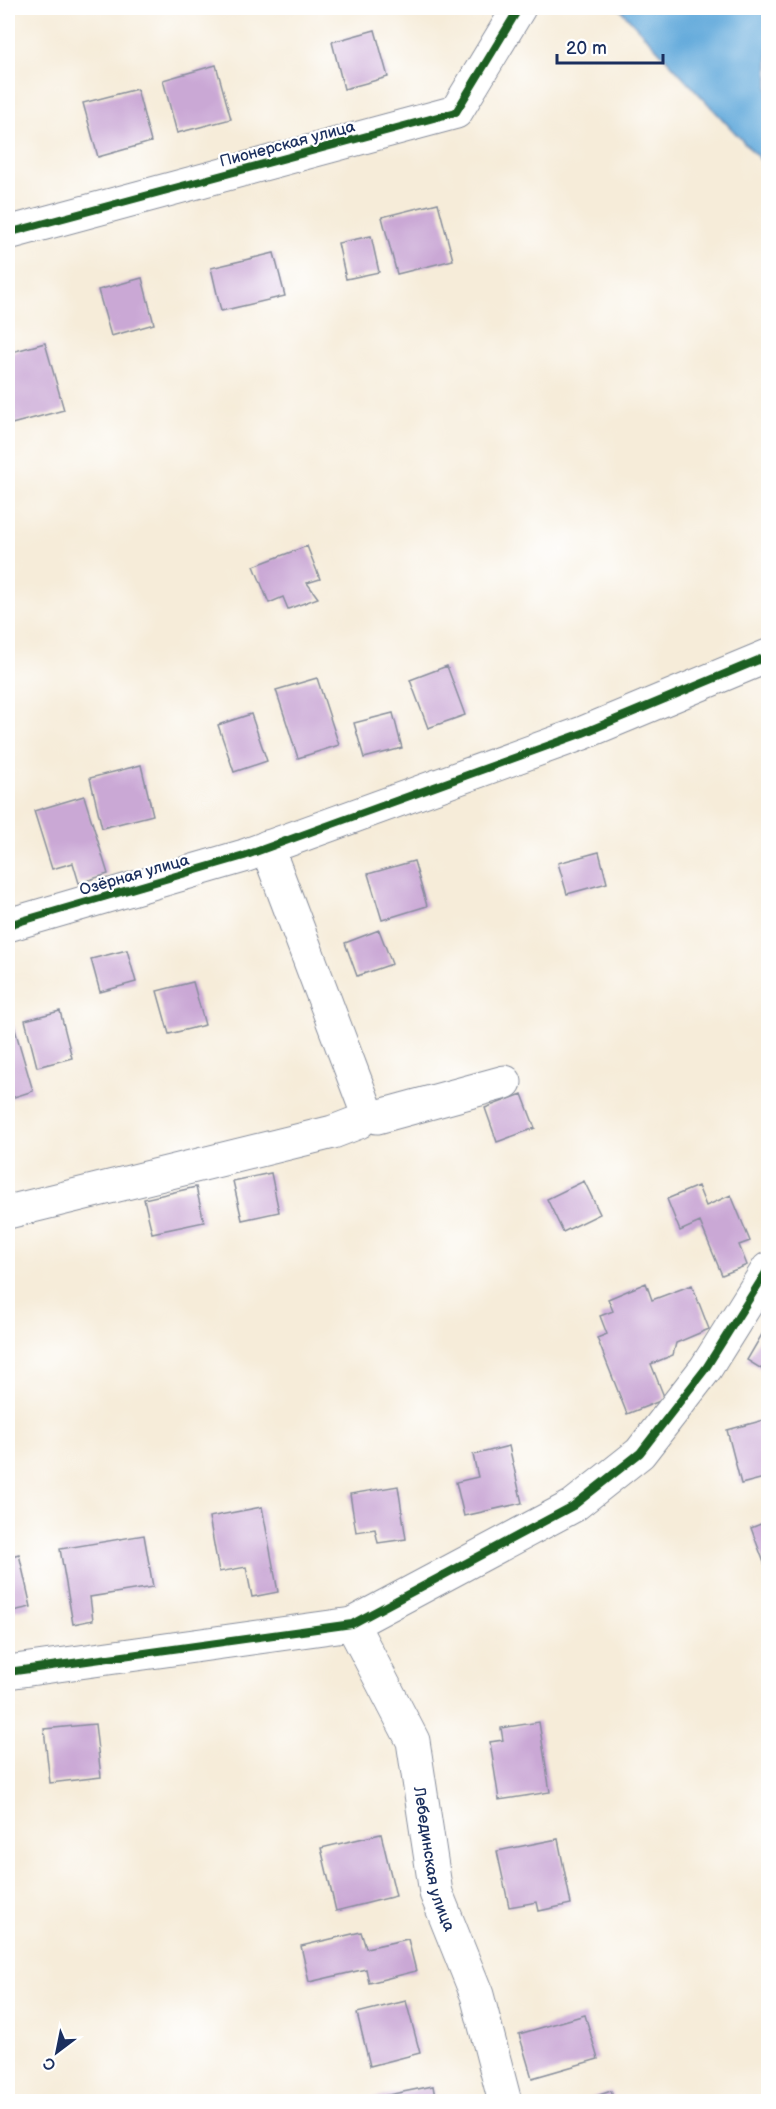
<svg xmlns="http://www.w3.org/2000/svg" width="776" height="2109" font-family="'Balsamiq Sans',sans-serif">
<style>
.water{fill:#66acdc;stroke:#406e9d;stroke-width:1.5}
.building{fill:#caa8d5}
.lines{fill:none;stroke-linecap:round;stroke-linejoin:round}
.minor-casing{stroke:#888e9c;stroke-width:35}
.minor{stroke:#fff;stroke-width:33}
.cycleway-casing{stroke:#fff;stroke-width:11}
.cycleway{stroke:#1b5e20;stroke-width:8}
.labels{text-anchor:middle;stroke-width:4.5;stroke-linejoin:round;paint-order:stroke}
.street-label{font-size:16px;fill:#1b2f5e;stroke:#fff}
</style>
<rect width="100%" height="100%" fill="#fff"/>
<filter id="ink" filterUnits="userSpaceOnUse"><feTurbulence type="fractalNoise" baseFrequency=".0167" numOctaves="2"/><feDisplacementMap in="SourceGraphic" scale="12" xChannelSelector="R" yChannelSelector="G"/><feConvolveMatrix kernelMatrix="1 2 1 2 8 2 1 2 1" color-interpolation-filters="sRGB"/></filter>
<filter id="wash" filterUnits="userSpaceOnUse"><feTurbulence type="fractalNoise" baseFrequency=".008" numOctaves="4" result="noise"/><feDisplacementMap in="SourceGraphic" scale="24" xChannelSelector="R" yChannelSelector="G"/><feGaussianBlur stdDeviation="1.35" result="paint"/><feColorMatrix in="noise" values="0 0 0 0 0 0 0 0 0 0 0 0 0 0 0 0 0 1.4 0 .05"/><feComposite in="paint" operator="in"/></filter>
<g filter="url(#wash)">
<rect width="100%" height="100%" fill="#f6ecd9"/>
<path class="water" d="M619,8h149v160z"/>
<g id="blocks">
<path class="building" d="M375,30l13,47 -44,12 -12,-47z
M216,65l15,54 -54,14 -14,-53z
M137,89l14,53 -53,15 -15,-54z
M438,203l15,57 -56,14 -15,-57z
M371,236l8,36 -33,7 -8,-36z
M274,253l11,43 -64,15 -10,-43z
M142,278l12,46 -43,12 -13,-46z
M45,343l19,67 -56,15v-72z
M307,546l13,33 -13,4 11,15 -30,11 -5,-12 -14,6 -15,-37z
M447,666l18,49 -37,13 -18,-48z
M317,678l22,67 -41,13 -22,-68z
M393,713l9,35 -38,10 -10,-35z
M251,714l16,47 -33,11 -16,-47z
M141,765l12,50 -51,13 -12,-50z
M84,796l24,78 -29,9 -6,-20 -21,6 -18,-58z
M599,852l8,31 -40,11 -9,-31z
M414,861l13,45 -45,14 -14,-46z
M379,930l13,34 -35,12 -12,-33z
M127,950l9,32 -36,10 -9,-33z
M193,982l12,43 -36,9 -12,-43z
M60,1011l12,47 -35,9 -12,-47z
M14,1026l19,65 -25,8v-71z
M522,1094l13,34 -38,14 -12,-34z
M271,1173l8,39 -37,8 -9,-39z
M584,1181l16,33 -37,18 -16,-33z
M698,1186l8,20 25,-11 19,46 -11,4 8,20 -25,10 -22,-53 -20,9 -13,-32z
M196,1187l8,35 -52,11 -8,-34z
M646,1283l6,17 40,-15 17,44 -33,14 -3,12 -22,9 14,35 -38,15 -30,-76 10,-4 -7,-18 13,-5 -5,-12z
M768,1324v49l-21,-13z
M768,1419v58l-27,7 -14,-54z
M509,1446l13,57 -58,13 -8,-34 22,-5 -5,-22z
M398,1486l8,53 -28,4 -3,-14 -19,3 -6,-38z
M262,1507l16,85 -26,5 -6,-30 -27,5 -10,-55z
M768,1521v46l-2,1 -15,-40z
M144,1535l9,52 -63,10 3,23 -20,4 -13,-75z
M19,1554l12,53 -23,5v-55z
M539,1722l11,70 -51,8 -9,-58 13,-2 -2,-12z
M95,1724l6,53 -51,6 -6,-54z
M381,1834l15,62 -60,15 -15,-63z
M558,1839l13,65 -32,7 -2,-9 -28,5 -12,-56z
M361,1932l5,16 42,-9 8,32 -47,12 -3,-14 -57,13 -8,-36z
M406,2001l14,52 -50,13 -13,-53z
M585,2015l13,44 -66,19 -13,-44z
M433,2086l3,16h-73v-2z
M611,2091l4,11h-33v-1z"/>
</g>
</g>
<g filter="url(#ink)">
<use href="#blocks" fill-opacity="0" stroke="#888e9c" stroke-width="1.5"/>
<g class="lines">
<g class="minor-casing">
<g id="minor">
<path d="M8,233l448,-121 63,-104"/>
<path d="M267,847l100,265 10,5 128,-35"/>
<path d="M8,925l236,-69 339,-123 185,-77"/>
<path d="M8,1212l325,-80 26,-10 8,-10"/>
<path id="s1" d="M352,1624l61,117 23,152 41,102 28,107"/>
<path d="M8,1672l344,-48 221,-118 67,-53 66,-85 62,-99"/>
</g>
</g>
<use href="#minor" class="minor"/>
<g class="cycleway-casing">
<path id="cycleway" d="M8,233l448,-121 63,-104
M8,925l236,-69 339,-123 185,-77
M8,1672l344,-48 221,-118 67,-53 66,-85 62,-99"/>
</g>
<use href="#cycleway" class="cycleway"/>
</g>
</g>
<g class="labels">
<g class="street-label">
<text transform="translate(287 143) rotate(-15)" y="6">Пионерская улица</text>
<text transform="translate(134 874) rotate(-16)" y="6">Озёрная улица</text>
<text dy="6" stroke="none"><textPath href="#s1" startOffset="252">Лебединская улица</textPath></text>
</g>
</g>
<rect width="776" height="2109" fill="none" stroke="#fff" stroke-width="30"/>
<g transform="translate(57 2052) rotate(212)" stroke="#ffffff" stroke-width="4.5" paint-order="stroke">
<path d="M0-4.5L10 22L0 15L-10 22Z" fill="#1b2f5e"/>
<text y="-9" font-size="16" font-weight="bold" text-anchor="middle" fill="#1b2f5e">С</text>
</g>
<path d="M557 54v9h106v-9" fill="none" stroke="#1b2f5e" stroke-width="3"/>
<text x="566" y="54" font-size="18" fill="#1b2f5e" stroke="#ffffff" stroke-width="4.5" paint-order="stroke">20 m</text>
</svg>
